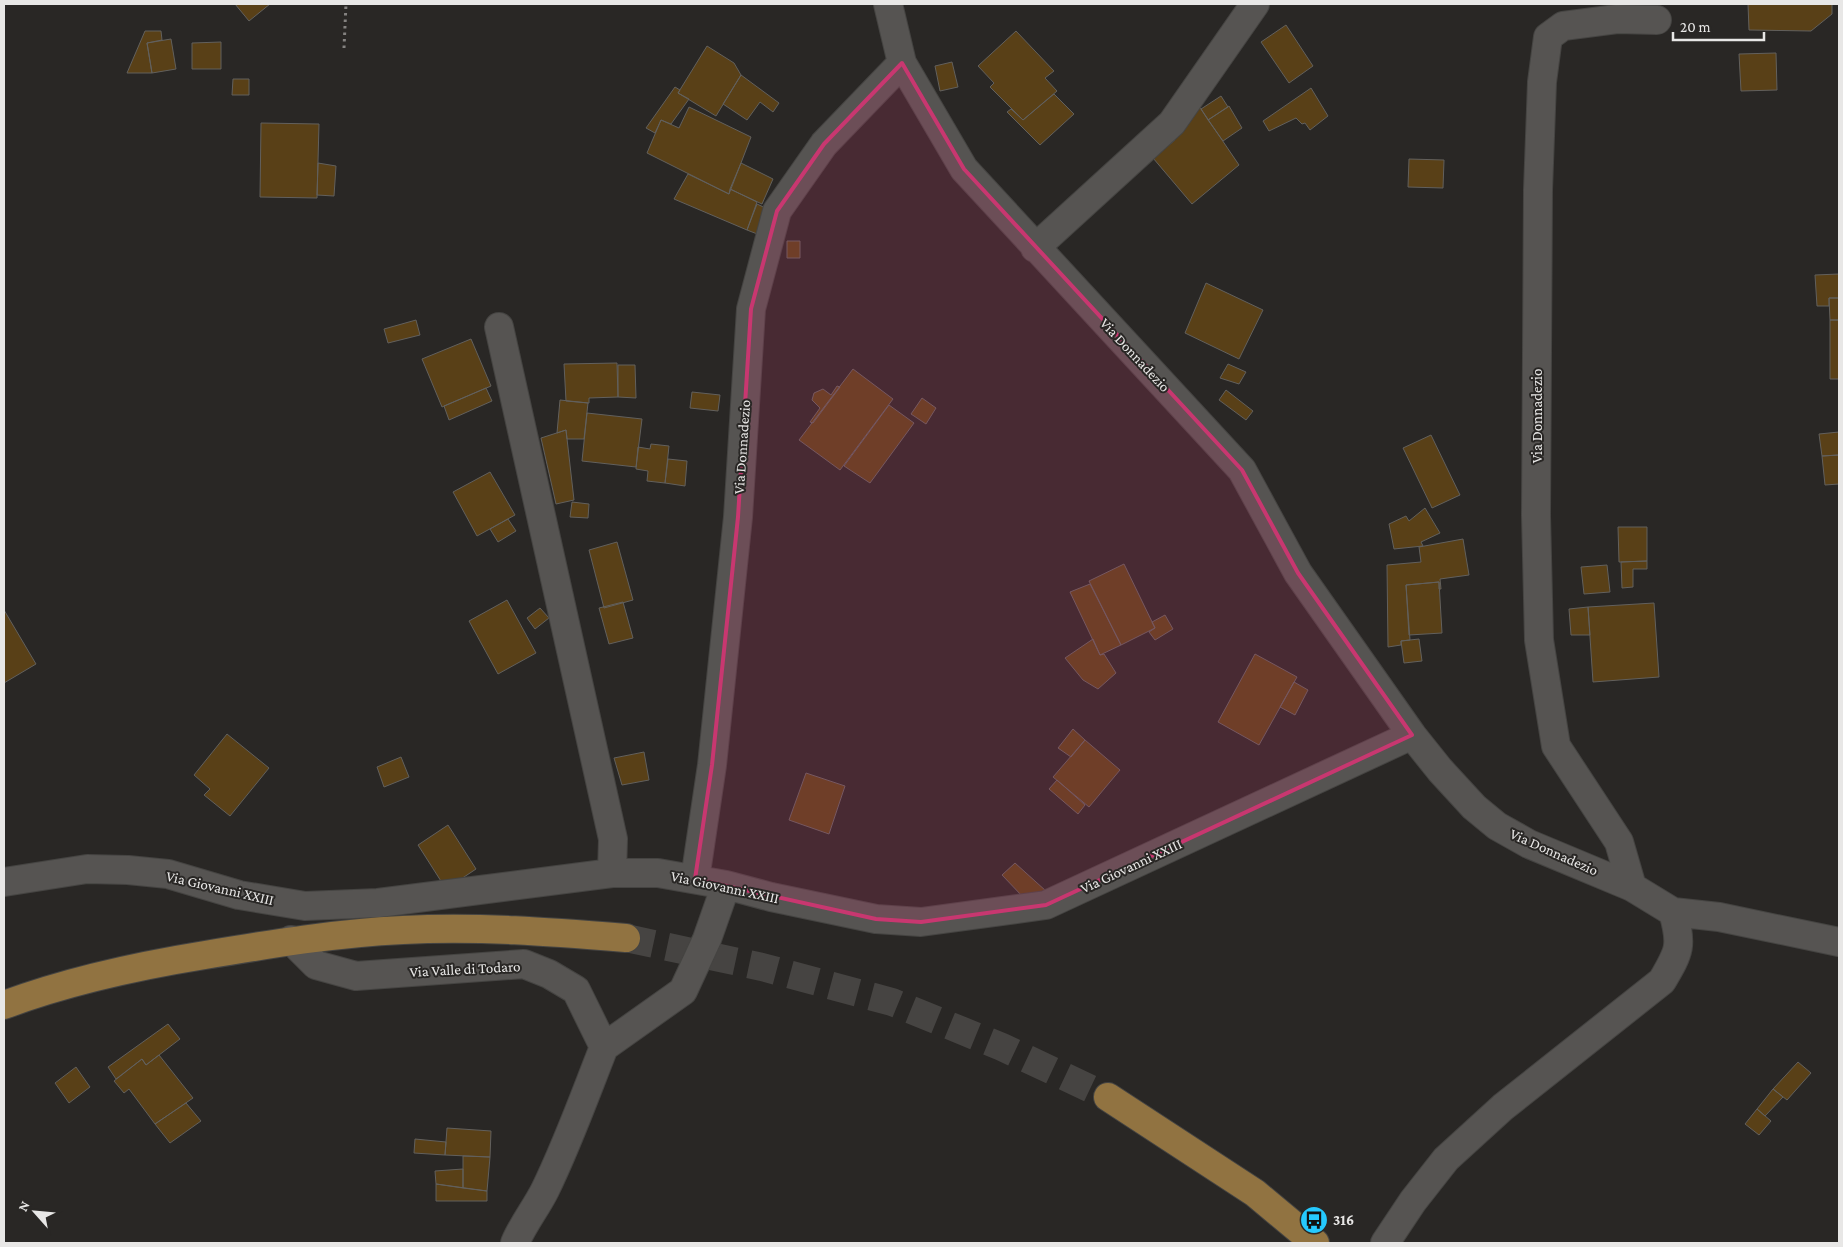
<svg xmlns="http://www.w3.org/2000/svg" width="1843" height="1247" font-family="'Crimson Pro',serif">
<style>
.building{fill:#594017;stroke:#62605d}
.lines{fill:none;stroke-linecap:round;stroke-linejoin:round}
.major-tunnel{stroke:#464442;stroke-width:28;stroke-dasharray:28 14;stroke-linecap:butt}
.minor-casing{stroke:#454442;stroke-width:30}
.major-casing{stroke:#454442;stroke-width:30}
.path{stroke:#848280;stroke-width:3;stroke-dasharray:2.5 4;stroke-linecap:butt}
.minor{stroke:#565452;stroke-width:28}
.major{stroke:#917341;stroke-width:28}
.marked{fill:#c83770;fill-opacity:0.2;stroke:#c83770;stroke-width:4;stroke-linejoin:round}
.labels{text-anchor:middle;stroke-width:4;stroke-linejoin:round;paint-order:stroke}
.street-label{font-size:15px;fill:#e8e7e6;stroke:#292725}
.poi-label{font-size:15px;font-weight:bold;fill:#e8e7e6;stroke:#292725;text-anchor:start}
</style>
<rect width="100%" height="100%" fill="#292725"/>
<path class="building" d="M235,4h35l-21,17z
M1748,4h84v10l-21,17 -62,-1z
M1286,25l27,41 -24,17 -28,-41z
M145,31h16l1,9 -15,3 5,30h-25z
M1016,31l38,40 -9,7 12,13 -34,29 -33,-33 4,-4 -16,-17z
M171,39l5,30 -24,4 -5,-30z
M221,42v27h-29v-26z
M707,46l27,17 7,12 -25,41 -38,-23z
M1776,53l1,37 -36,1 -2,-37z
M952,62l6,25 -18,4 -5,-25z
M741,75l38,28 -6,9 -13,-10 -13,18 -24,-16z
M233,79h16v16h-17z
M675,87l5,3 -2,3 11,6 -18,25 -10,-4 -6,13 -9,-5z
M1311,88l17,28 -18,14 -5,-7 -3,1 -6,-6 -27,13 -6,-10z
M1054,94l20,20 -34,31 -33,-33 4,-3 12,11z
M1221,96l7,11 -20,13 -7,-11z
M1199,106l40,59 -47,39 -39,-46 22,-18 -4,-5z
M1229,106l13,22 -19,13 -15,-21z
M689,107l62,30 -22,57 -82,-41 14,-33 18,8z
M261,123l58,1 -2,74 -57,-1z
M1409,159l35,1 -1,28 -35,-1z
M318,163l18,3 -2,30 -17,-1z
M741,163l32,16 -11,25 -32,-15z
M688,174l41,20 1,-5 27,13 -10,28 -73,-31z
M757,204l17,8 -9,25 -18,-7z
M787,241h13v17h-13z
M1839,274v24h-10v8h-12l-2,-31z
M1206,283l57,27 -24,49 -54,-26z
M1829,298h10v22h-9z
M416,320l4,15 -32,8 -4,-14z
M1830,320h9v59h-9z
M471,339l20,47 -49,21 -20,-48z
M617,363l1,34 -29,1v5l-23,-2 -2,-37z
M1228,364l18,8 -7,12 -19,-6z
M618,365h17l1,33 -18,-1z
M853,369l40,30 -53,71 -41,-30z
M837,386l3,1 -27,36 -3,-1 10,-14 -8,-8 2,-7 9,-4 8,6z
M486,388l6,13 -43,19 -5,-14z
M1226,390l27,21 -7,9 -27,-20z
M692,392l28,3 -2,16 -28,-3z
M922,398l14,10 -10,16 -15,-10z
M560,400l28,3 -4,36h-17l-1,-9 -9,3z
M889,405l25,18 -44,60 -26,-17z
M587,413l55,6 -6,48 -54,-6z
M566,430l8,70 -18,4 -15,-66z
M1839,432v23l-17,1 -3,-22z
M1431,435l29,60 -28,13 -29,-60z
M651,444l18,2 -4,37 -18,-2 1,-10 -12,-2 2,-22 12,2z
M1839,455v29l-14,1 -3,-29z
M668,459l19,2 -2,25 -20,-3z
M490,472l25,43 -38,21 -24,-44z
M572,502l17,2 -1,14 -18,-1z
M1425,508l15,25 -19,9 2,4 -29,3 -5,-25 17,-8 3,5z
M508,519l8,12 -18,11 -8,-13z
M1618,527h29v34l-28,1z
M1463,539l6,36 -29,4 1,10h-2v-7l-33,3 4,55 -9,1v4l-13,2 -1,-82 34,-3 -2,-15z
M617,542l16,58 -29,8 -15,-58z
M1647,561v8h-14v18l-11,1 -1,-26z
M1124,564l31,64 -34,17 -32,-64z
M1607,565l3,27 -26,2 -3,-27z
M1439,582l3,51 -33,2 -3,-50z
M1090,584l31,61 -21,10 -30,-63z
M507,600l29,53 -38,21 -29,-53z
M623,602l10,36 -24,6 -10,-36z
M1654,603l5,74 -66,5 -5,-75z
M1588,607l2,28h-19l-2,-26z
M540,608l9,10 -14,11 -8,-11z
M4,610l32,54 -32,19z
M1165,615l8,14 -18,11 -6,-8 6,-4 -3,-6z
M1093,639l7,16 4,-1 12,19 -18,16 -15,-9 -18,-22z
M1419,639l3,22 -18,2 -3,-22z
M1255,654l42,23 -38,68 -41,-23z
M1294,682l14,8 -13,25 -15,-8z
M1073,729l12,11 -14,17 -13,-9z
M227,734l42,34 -39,48 -26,-21 6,-6 -16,-14z
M1085,740l35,30 -31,37 -36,-30z
M644,752l5,28 -27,5 -8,-27z
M401,757l8,20 -25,10 -7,-20z
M806,773l39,13 -16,48 -40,-14z
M1057,780l28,25 -7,9 -29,-25z
M448,825l28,44 -30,20 -28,-44z
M1015,863l31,28 -23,6 -21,-22z
M168,1024l12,15 -34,26 -4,-6 -26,20 -8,-12z
M159,1055l34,43 -38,26 -26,-35 -5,4 -10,-12 28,-22 4,6z
M1798,1062l13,11 -24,27 -14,-11z
M76,1067l14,20 -21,16 -14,-20z
M1773,1089l10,8 -18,19 -8,-7z
M186,1103l15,18 -31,22 -15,-19z
M1757,1109l14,12 -12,14 -14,-11z
M447,1128l44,3 -1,26 -45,-2z
M415,1139l31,3 -1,13 -31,-2z
M463,1156l27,1 -3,34 -24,-3z
M463,1169v19l-27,-4 -1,-13z
M436,1184l51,7v10h-51z"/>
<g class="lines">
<path class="major-tunnel" d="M626,938l136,29 130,35 110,45 106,50"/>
<g class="minor-casing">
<path id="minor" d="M888,4l14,59 62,106 278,301 56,103 114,162 28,35 34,37 23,19 32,18 103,43 41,25c10,34 6,40 -11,69l-159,126 -57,52 -33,42 -28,42
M1035,248l137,-125 83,-119
M499,327l114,512 -1,34
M695,879l17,-114 26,-248 13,-208 26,-98 47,-67 78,-81
M4,882l83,-13 41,1 40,4 71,21 66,11 73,-3 234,-30h46l68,12 45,12 105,22 45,3 125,-17 366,-170
M1632,887l-13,-45 -63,-96 -17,-106 -3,-125 2,-325 4,-108 6,-45 15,-11 54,-7 40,1
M1673,912l46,5 120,25
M291,940l25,25 40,11 168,-12 25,10 27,16 28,57c-19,48 -36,96 -59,143 -9,18 -22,34 -30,53
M604,1047l79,-56 24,-52 19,-54"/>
</g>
<g class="major-casing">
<path id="major" d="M4,1005c64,-24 133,-39 201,-50 66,-11 132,-22 198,-25 75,-4 149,2 223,8
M1108,1097l147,96 60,50"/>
</g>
<path class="path" d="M344,48l2,-44"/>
<use href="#minor" class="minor"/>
<use href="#major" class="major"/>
</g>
<path class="marked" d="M902,63l62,106 278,301 56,103 114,162 -366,170 -125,17 -45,-3 -181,-40 17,-114 26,-248 13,-208 26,-98 47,-67z"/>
<defs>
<g id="bus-disc" transform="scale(1.4375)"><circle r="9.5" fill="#25c9fe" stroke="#292725"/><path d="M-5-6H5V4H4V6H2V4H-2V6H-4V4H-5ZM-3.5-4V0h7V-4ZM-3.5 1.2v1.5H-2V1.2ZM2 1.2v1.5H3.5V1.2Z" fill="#111"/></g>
</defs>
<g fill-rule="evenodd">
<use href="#bus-disc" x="1314" y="1220"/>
</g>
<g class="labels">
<g class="street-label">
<text transform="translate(1135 355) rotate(47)" y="5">Via Donnadezio</text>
<text transform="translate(1537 416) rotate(-90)" y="5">Via Donnadezio</text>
<text transform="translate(742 447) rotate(-86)" y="5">Via Donnadezio</text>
<text transform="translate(1554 852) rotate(24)" y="5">Via Donnadezio</text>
<text transform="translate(1131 866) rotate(-25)" y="5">Via Giovanni XXIII</text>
<text transform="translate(725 887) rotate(12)" y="5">Via Giovanni XXIII</text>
<text transform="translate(220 888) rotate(13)" y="5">Via Giovanni XXIII</text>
<text transform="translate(465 969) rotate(-3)" y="5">Via Valle di Todaro</text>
</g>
<g class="poi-label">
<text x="1333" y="1225">316</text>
</g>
</g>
<rect width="1843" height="1247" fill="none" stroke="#e8e7e6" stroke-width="10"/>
<g transform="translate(35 1212) rotate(297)" stroke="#292725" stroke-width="4" paint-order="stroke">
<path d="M0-4L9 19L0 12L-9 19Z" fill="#e8e7e6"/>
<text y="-8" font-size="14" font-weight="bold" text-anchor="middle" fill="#e8e7e6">N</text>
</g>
<path d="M1673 32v8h91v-8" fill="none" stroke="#e8e7e6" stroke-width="2.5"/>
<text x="1680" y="32" font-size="15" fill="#e8e7e6" stroke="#292725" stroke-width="4" paint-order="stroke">20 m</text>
</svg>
